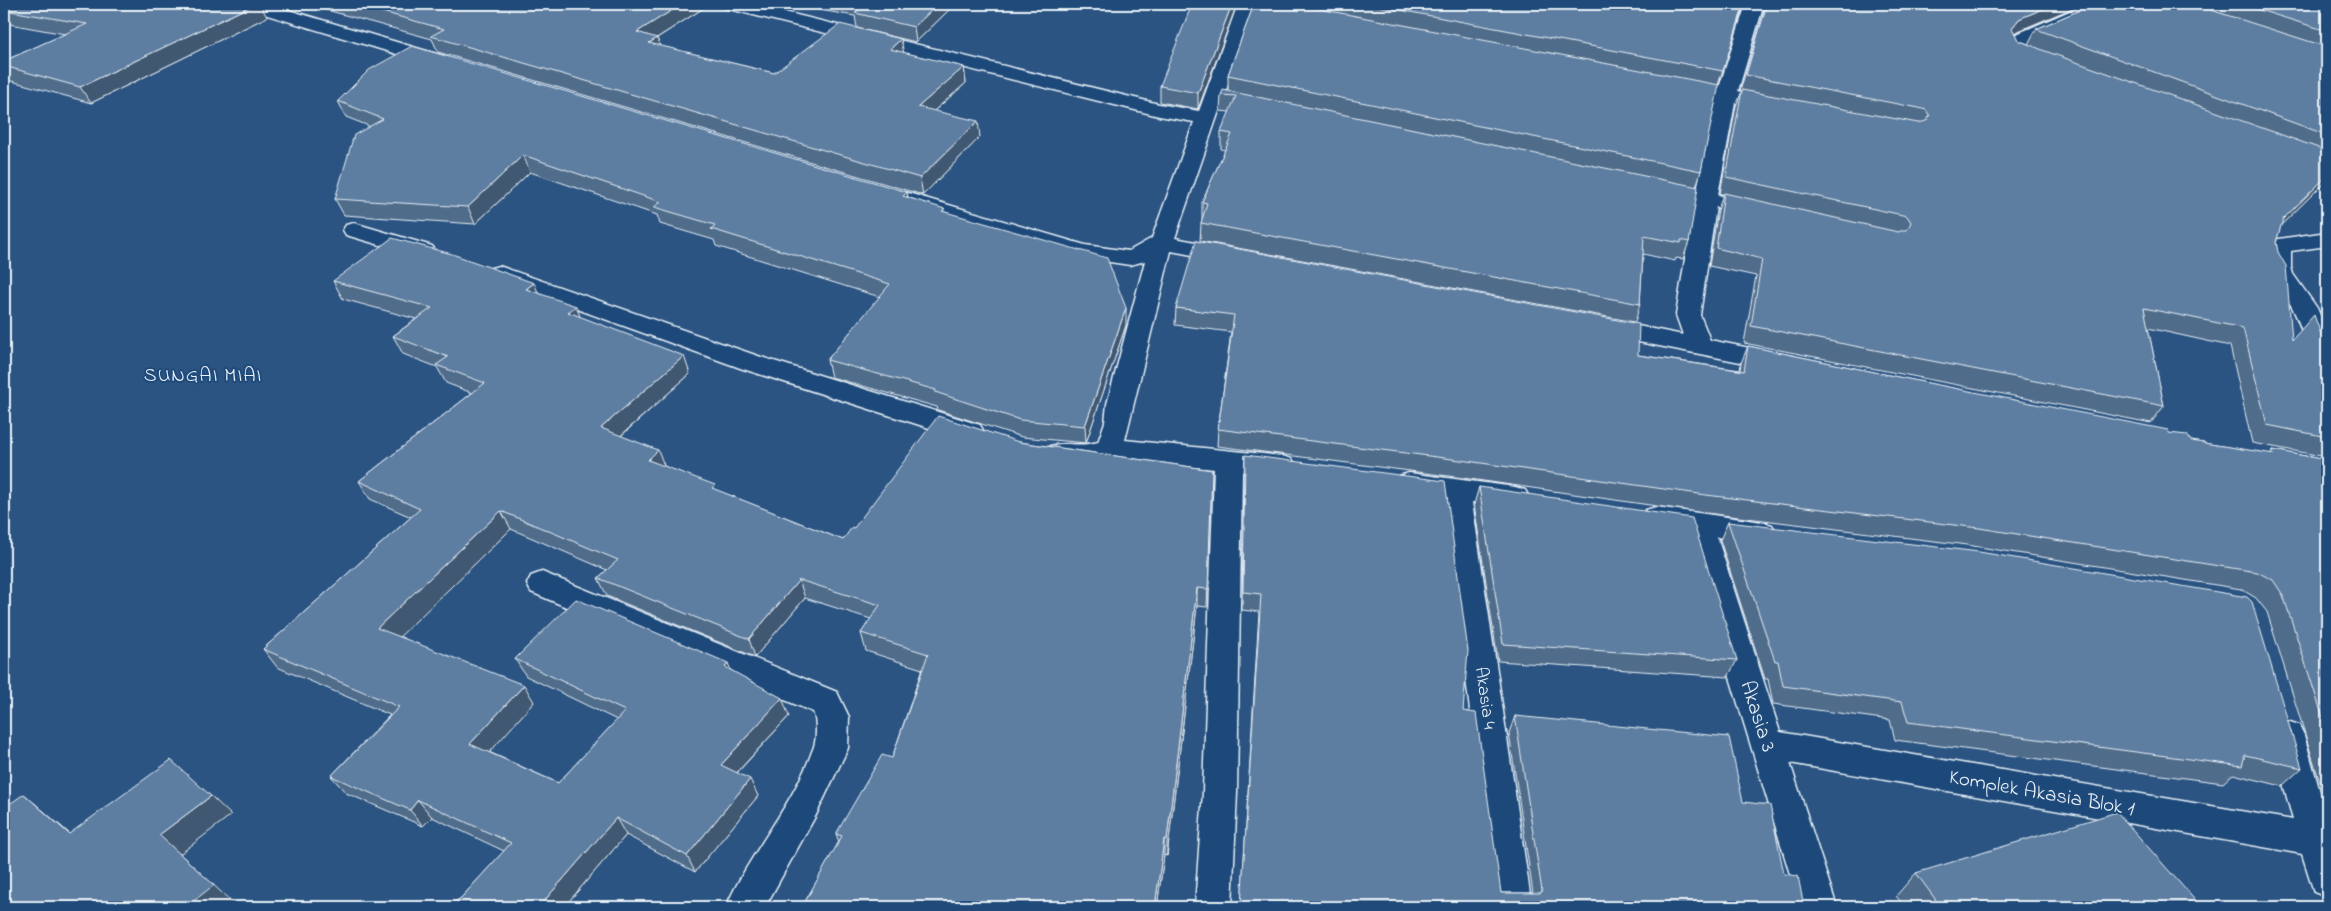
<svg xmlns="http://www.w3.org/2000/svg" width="2331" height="911" font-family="'Indie Flower',sans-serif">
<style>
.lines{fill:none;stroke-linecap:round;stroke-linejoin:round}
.minor-casing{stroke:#e8f1f8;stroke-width:3}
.minor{fill:#1f4a7a;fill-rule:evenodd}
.wall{fill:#506c8a;stroke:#e8f1f8}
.shaded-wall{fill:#415871;stroke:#e8f1f8}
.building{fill:#5d7da1;stroke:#e8f1f8}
.labels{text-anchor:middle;stroke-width:4;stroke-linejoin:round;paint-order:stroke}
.street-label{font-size:18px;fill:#e8f1f8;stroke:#1f4a7a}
.quarter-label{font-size:20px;letter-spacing:1px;fill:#e8f1f8;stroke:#1f4a7a}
.near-street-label{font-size:21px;fill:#e8f1f8;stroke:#1f4a7a}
</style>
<rect width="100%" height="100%" fill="#2b5482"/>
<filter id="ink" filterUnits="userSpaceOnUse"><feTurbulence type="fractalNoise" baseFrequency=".02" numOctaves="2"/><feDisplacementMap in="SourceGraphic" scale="10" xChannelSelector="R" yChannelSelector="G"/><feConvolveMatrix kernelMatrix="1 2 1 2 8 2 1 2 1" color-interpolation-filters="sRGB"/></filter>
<g filter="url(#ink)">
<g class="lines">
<g class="minor-casing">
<path id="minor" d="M241,4h27l179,53 3,4 -3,4 -7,2 -7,-2 -189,-57z
M722,4h30l407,100 40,7 39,-107h18l-31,89 38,9 3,4 -3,4 -7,2 -35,-7 -46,133 62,12 4,5 -4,5 -8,2 -58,-11 -46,189 157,16 10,3 4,7 -4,7 -10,3 -40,-4 -5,320 -5,115h-37l8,-115 11,-323 -105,-11 -26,8 -33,-6 -4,-7 4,-7c17,-5 28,2 48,-4l7,-20 2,-18 38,-143 -15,4 -48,-7 -182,-53 -3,-5 3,-5 8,-2 177,52 44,6 23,-13 42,-116 -35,-6 -434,-108z
M1746,4h18l-26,87 46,10 3,4 -3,4 -7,2 -42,-8 -17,92 48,10 3,5 -3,5 -8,2 -42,-10 -16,108 10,25 80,16 4,6 -4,6 -9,2 -178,-35 -9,-2 -3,-6 3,-6 9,-2 80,16 -7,-20 18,-112 -41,-9 -3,-5 3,-5 8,-2 36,8 19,-91 -41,-9 -3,-4 3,-4 7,-2 37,8z
M2086,4h23l-3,4 -81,37 23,11 3,4 -3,4c-15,4 -35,-7 -42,-19l6,-9z
M354,223l78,23 4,5 -4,5 -8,2 -78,-23 -3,-5 3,-5z
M2327,232v14l-36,5v16l2,7 24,34 10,24v43l-9,-2 -4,-6c-7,-19 -12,-40 -21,-58 -11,-22 -40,-42 -21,-69z
M499,266l262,91 219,68 4,7 -4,7 -10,2 -227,-72 -252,-91 -4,-5 4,-5z
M1409,473l106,14 10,3 4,7 -4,7 -10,3 -43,-5 60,405h-37l-52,-409 -44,-8 -4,-7 4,-7z
M1656,507l106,15 10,3 5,8 -5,8 -10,3 -45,-7 63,195 513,88 -23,-85 5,-10 12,-4 12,4 5,10 23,82v80l-13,-5 -12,-38 -512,-91 47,144h-37l-114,-374 -40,-7 -4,-8 4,-8z
M542,572l295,120 12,25 -1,31 -32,67 -51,92h-39c24,-55 67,-101 87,-158 4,-9 4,-29 0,-37l-282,-120 -4,-8 4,-8z"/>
</g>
<use href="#minor" class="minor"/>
</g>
<path class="wall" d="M274,4h20l-8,3z
M305,4h405l-53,34 3,8 114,27 127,-34 2,14 61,14 2,16 -32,28 46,26 -57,58 -485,-143 -6,-13z
M784,4h171l-39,38 -59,-14 -2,-12z
M1237,4l-39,105 -38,-7v-16z
M1254,4h490l-26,81 -17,86 -5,16 -7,55 -6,17 -7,-1 -1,3 -32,-7 -3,50 -5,18 -435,-81 1,-18 1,-3v-18l23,-52 -4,-1v-17l9,-20 -10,-1 1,-16 7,-4v-16z
M1765,4h317l-68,29 4,7 10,4 8,-15 58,-25h233v176l-46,45 -5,17 16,98 35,11v106l-75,-14 -22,-97 -82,-18 16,78 -13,17 -407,-80 12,-67 -47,-10 9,-56 5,-16h-3l16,-88 6,-15h-2l26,-86z
M4,6l263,11 -176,86 -83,-23 -4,-6v-13l61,-27 -56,-10 -5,-7z
M338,101l569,91 1,5 37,15 181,113 -40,118 -64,-6 -84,-27 -1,-3 -106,-30 -4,-17 53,-63 -164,-51 -2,-6 -54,-16 -3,-9 -127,-43 -55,52 -131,-9 -9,-16 34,-73 -23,-9z
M333,281l206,13 41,23 110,57 -69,62 43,30 52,24 127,50 11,-12 165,-86 193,28 -5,137 -10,-1 -30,250 -3,-1 -7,52h-355l37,-65 -3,-8 56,-76 30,-89 -56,-18 -5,-18 10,-14 -66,-21 -50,59 -148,-61 -9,-18 9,-8 -96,-41 -112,107 135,66 -45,50 69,31 59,-63 -91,-44 -11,-17 216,11 58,46 -52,57 21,23 -63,76 -69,-37 -62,72h-117l14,-9 43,-47 -72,-34 -9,9 -77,-33 -15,-17 59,-61 -113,-48 -14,-18 148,-132 -41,-18 -11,-18 113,-88 -26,-10 -9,-16 -34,-13 -10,-18 23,-17 -73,-20z
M2327,302v26l-7,-17z
M1176,308l462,47 102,15 1,-7 7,-17 421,87 22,8 79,13 3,-4 54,10v336l-3,-1 -57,-183 -11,-14 -15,-9 -274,-44 -269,-33 -242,-35 -239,-31 1,-17 13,-97 -56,-7z
M1245,455l218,256 38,182h32l-24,-160 6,-17 228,86 41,72 20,33h-563l18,-295 -17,-2 2,-137z
M1479,487l258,173 -9,17 -230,-16 -24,-157z
M1728,522l574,246 -20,18 -49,-12 -10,9 -328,-43 -5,-20 -117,-16 -5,-25h-3l-45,-139z
M1916,873l285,34h-296l-9,-11z"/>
<path class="shaded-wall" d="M255,4h5l7,13 -176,86 -11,-16z
M284,4h10l-8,3z
M682,4h28l-69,44 -4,-16z
M938,4h17l-39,38 -2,-15z
M1232,4h5l-39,105v-16z
M2054,4h28l-71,30 1,-6 7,-9z
M657,38l5,15 -13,-10z
M901,39l3,15 -14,-5z
M964,67l2,16 -46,40 -2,-16z
M978,121l2,16 -57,58 -3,-17z
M523,155l7,17 -55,52 -7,-17z
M2327,176v4l-57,56 13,-17z
M907,192l2,17 -6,-13z
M534,283l8,18 -16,-12z
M576,306l7,18 -15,-12z
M1126,308v17l-40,118 -1,-17z
M684,356l6,18 -81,72 -8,-18z
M658,450l7,18 -17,-8z
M501,511l10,18 -121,117 -13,-18z
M799,580l6,18 -50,59 -6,-18z
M1197,588v18l-30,250v-17z
M728,663l7,18 -10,-14z
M524,685l10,17 -52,59 -12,-17z
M782,698l7,18 -61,66 -7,-17z
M750,779l8,17 -63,76 -8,-16z
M24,794l23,20 45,39 -23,-19z
M211,796l20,19 -51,39 54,50 -4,3h-44l-27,-72z
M418,800l14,17 -9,9 -13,-16z
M616,818l10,17 -62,72h-25z
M1164,839v16l-7,52h-2z"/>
<path class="building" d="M8,4h247l-175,83 -76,-21v-5l83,-37 -83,-14v-4z
M353,4h329l-45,28 20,6 -8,5 125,30 66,-49 61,15 -11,10 74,18 -46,40 60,14 -58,57 -489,-142 13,-7z
M866,4h72l-24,23 -59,-14z
M1192,4h40l-34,89 -38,-7z
M1254,4h39l426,81 -18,86 -473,-96z
M1368,4h376l-21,67z
M1767,4h287l-35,15 -7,9 6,12 27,11 282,100v25l-44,43 -7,23 2,10 8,14 6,74 22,-25 13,36v86l-60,-12 -24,-97 -99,-20 20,98 -413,-80 11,-67 -46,-11 8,-55 174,39 10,-3 3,-7 -4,-6 -9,-2 -172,-37 16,-87 176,33 8,-2 4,-5 -4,-6 -7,-2 -173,-33z
M2094,4h98l135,43v88l-291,-106z
M2240,4h87v27z
M412,46l495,146 -4,4 42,13 -3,2 165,47 19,50 -41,118 -65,-6 -85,-28 1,-2 -109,-30 63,-76 -179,-55 4,-4 -61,-18 7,-5 -138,-47 -55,52 -133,-8 19,-64 29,-16 -45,-18 31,-31z
M1223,90l475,97 -9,55 -8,-2v3l-37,-7 -4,68 -439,-81 6,-20 -5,-1 30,-68 -11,-2 15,-36 -15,-1z
M392,238l60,16 82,29 -8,6 50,17 -8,6 116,44 -83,72 57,22 -10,10 67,25 -3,3 131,52 9,-13 2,1 84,-112 81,26 193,28 -4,119 -11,-1 -30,251h-3l-9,68h-353l40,-71 -6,-2 46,-79 10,3 36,-104 -67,-21 19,-28 -81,-25 -50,59 -151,-61 20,-18 -117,-49 -124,117 147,57 -54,59 88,39 67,-72 -110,-52 61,-60 152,64 -3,4 57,31 -61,67 29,14 -63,77 -71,-38 -77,89h-92l14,-9 50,-55 -93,-43 -8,10 -79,-34 68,-69 -136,-58 157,-140 -61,-28 126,-98 -49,-18 12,-8 -55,-21 39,-28 -99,-27z
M1196,241l443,83 -1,31 106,16 4,-25 170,35 250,49 1,3 18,2 4,6 83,13 -1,-4 54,10v270l-44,-135 -10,-15 -16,-8 -278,-44 -273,-33 -246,-35 -242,-31 16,-114 -58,-7z
M1245,455l200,26 23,170 -5,60 13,2 25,180h39l2,-2 -27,-175 214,21 14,65 27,3 14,69 14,2 6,31h-555v-2h-8l20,-311 -18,-2z
M1479,487l213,31 45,142 -234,-16z
M1728,522l251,30 268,45 5,5 50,166 -57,-13 -3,11 -334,-44 -6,-20 -119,-16 -5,-25h-3z
M171,760l40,36 -52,39 55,50 -28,22h-182v-99l20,-14 45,40z
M2117,812l84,95h-260l-25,-34z"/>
</g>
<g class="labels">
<g class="street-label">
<text transform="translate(1486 698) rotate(82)" y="6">Akasia 4</text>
</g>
<g class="quarter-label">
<text x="203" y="381">SUNGAI MIAI</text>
</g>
<g class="near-street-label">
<text transform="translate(1759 716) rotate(72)" y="7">Akasia 3</text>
<text transform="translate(2042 792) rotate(10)" y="7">Komplek Akasia Blok 1</text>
</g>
</g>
<rect width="2331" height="911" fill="none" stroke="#1f4a7a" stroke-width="20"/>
<rect x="10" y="10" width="2311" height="891" fill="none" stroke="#e8f1f8" stroke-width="2" filter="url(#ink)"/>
</svg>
